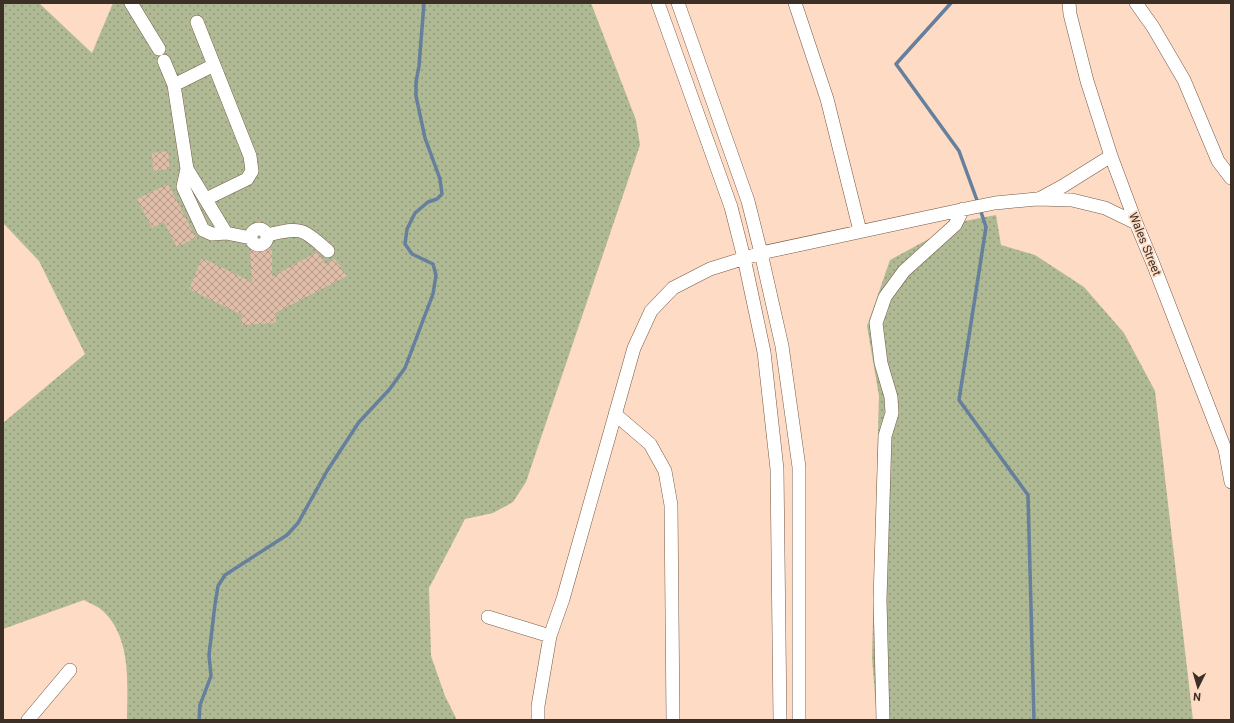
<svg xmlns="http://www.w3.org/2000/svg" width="1234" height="723" font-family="Roboto,sans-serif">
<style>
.green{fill:url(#green-dots)}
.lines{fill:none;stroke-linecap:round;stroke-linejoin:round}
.stream{stroke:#657f9c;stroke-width:3.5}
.building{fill:url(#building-cross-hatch)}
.minor-casing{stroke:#775a46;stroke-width:14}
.minor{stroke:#fff;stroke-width:13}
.labels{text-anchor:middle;stroke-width:3.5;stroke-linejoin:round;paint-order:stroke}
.street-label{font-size:12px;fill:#3c2f26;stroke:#fddbc4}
</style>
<defs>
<pattern id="green-dots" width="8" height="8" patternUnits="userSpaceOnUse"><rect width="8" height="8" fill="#afb994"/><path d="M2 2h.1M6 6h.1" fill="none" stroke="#909779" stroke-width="1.8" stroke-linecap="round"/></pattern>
<pattern id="building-cross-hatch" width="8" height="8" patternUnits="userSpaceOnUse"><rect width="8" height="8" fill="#dfbda8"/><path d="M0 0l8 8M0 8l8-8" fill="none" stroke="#b69a89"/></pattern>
</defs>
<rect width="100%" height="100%" fill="#fddbc4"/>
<path class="green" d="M3,3h36l53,50 21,-50h478l45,117 4,25 -114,337 -13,20 -20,11 -28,6 -36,69 2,68 14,40 12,24h-330c0,-35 5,-79 -22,-107 -5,-6 -14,-9 -21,-13l-81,29v-206l82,-69 -46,-93 -36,-38z
M996,215l5,30 34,10 49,32 40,46 31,58 38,329h-316l-5,-62 7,-262 -12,-70 23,-66 70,-38z"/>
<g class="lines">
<path class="stream" d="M951,3l-55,61 63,87 19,52
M980,209l6,18 -27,173 69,95 6,225
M199,720l1,-15 11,-29 -2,-21 6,-51 3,-18 7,-11 62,-40 11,-12 29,-52 32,-49 30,-32 16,-22 28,-74 3,-19 -3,-11 -21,-10 -7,-10 2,-15 8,-16 13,-11 9,-3 5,-5 -2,-15 -15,-41 -9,-42v-14l3,-16 5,-63"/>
</g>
<path class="building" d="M168,151l2,18 -17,2 -1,-18z
M168,184l28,54 -19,9 -13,-25 -12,6 -15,-29z
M267,245l5,6v26l45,-25 3,3 5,9 10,-5 12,17 -72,37 1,10 -34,2v-10l-53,-26 13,-31 50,24 -2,-30 2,-6z"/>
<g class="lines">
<g class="minor-casing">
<path id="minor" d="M131,3l28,46
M658,3l73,204 13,51 20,94 13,117 3,251
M678,3l70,198 13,52 21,93 17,121v253
M795,3l32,96 33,132
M1069,3l1,11 17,67 24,75 25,67 18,43 71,183 6,33
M1136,3l17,24 31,53 34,81 13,17
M197,22l53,134 2,15 -5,8 -41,20
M164,61l10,24 13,84 39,64 25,5
M174,85l40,-20
M187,169l-4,18 20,43 9,4 14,-1
M1039,199l24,-13 48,-30
M251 237a8 8 0 1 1 16 0a8 8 0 1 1-16 0Z
M267,235c11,-2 28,-8 38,-2 8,4 16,12 23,18
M615,414l35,30 15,27 6,34 2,215
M488,617l62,19
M28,720l42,-50
M538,720v-14l12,-70 13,-37 71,-251 17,-37 22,-23 37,-19 51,-16 209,-45 25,-5 42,-4 35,1 33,8 31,15
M883,720l-3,-120 5,-164 7,-23 -1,-16 -10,-34 -5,-40 9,-26 19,-26 51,-46 8,-16"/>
</g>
<use href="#minor" class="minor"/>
</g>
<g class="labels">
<g class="street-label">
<text transform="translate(1145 244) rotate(68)" y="4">Wales Street</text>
</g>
</g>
<rect width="1234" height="723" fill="none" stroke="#3c2f26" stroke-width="8"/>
<g transform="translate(1198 687) rotate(185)" stroke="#fddbc4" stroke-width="3" paint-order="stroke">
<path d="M0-3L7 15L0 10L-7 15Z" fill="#3c2f26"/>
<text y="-6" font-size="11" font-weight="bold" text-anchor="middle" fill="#3c2f26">N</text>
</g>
</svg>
